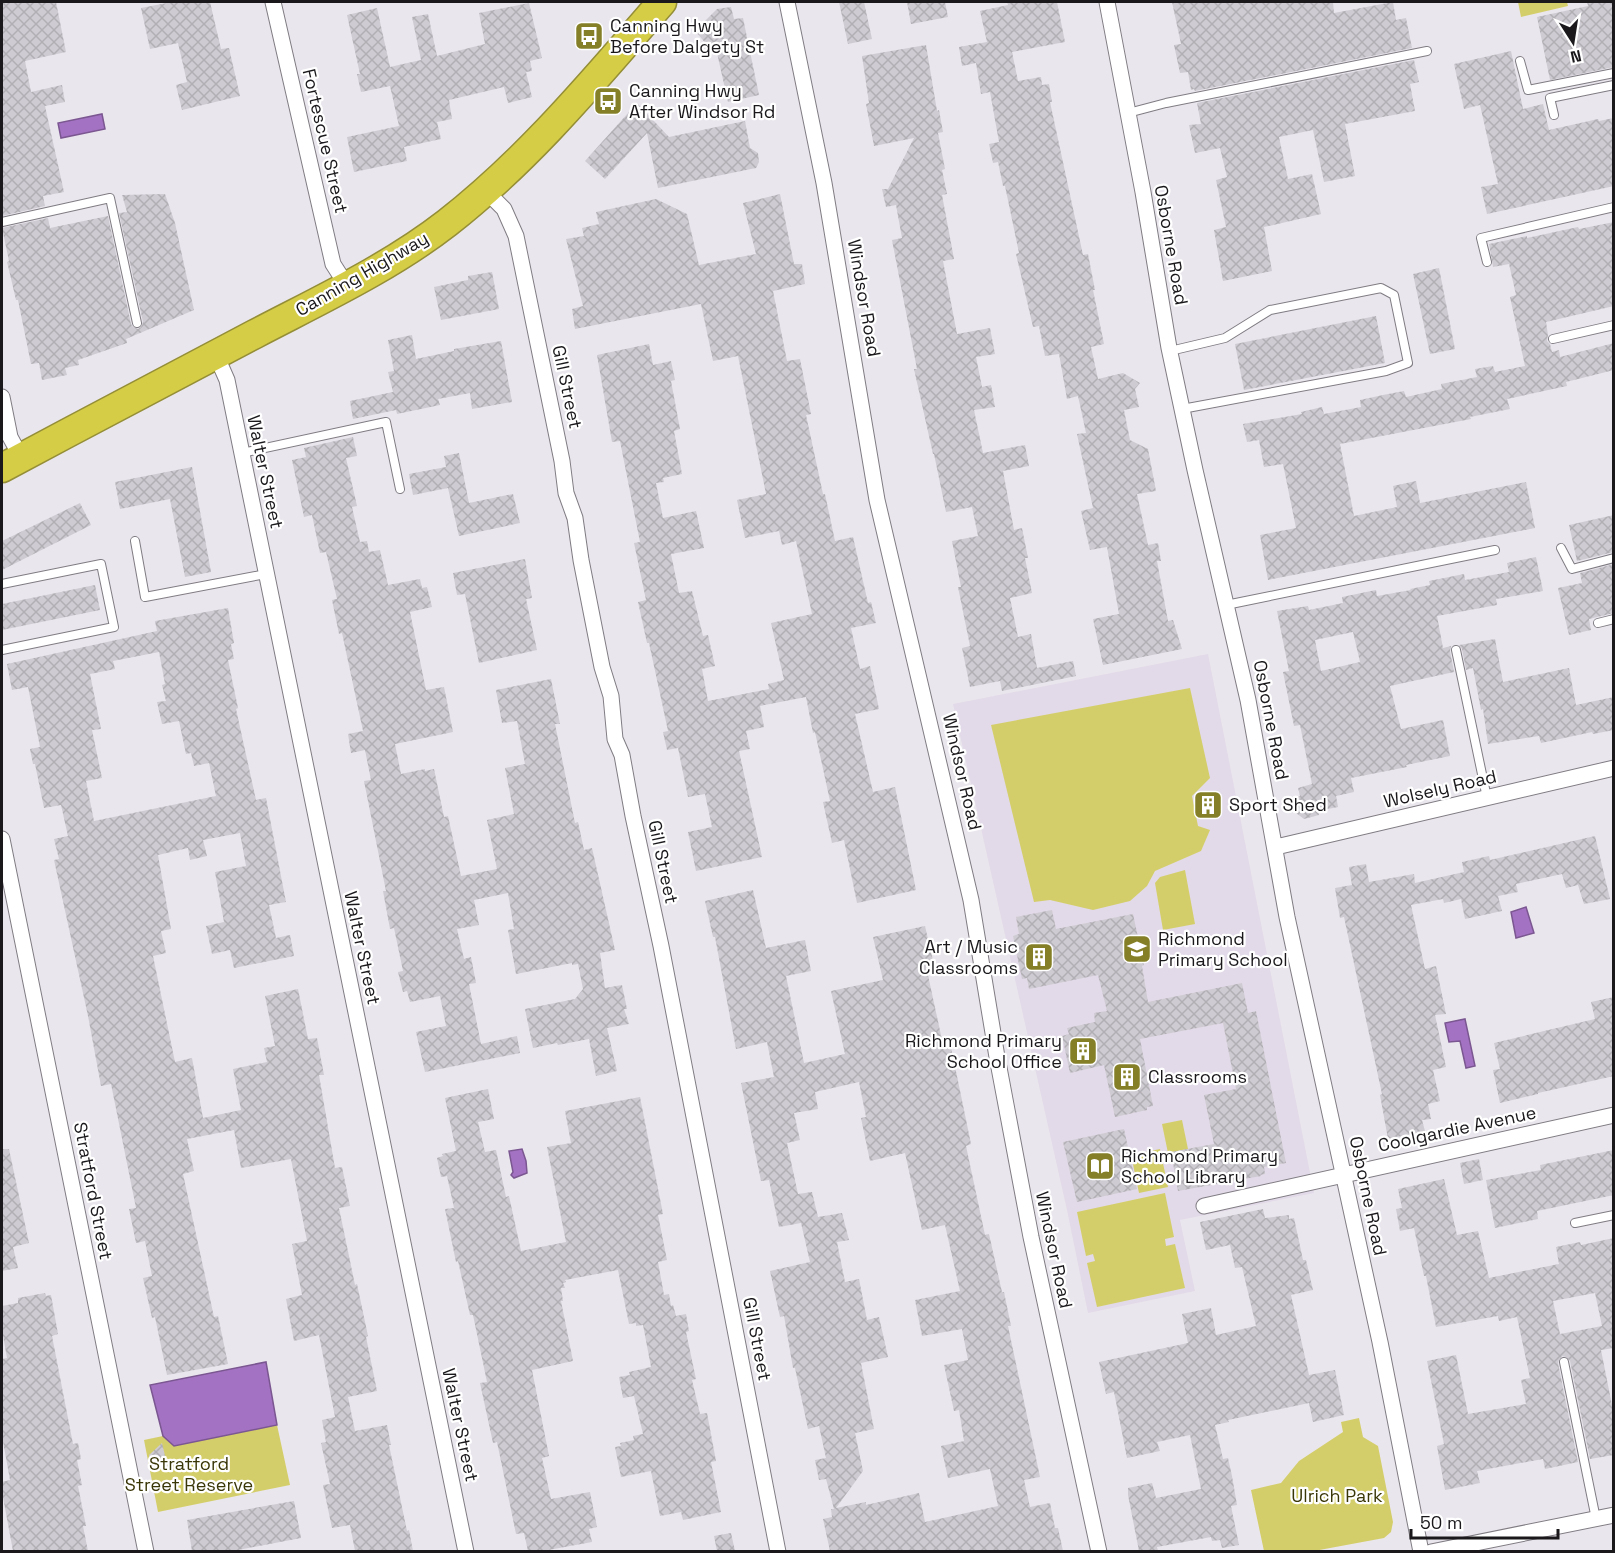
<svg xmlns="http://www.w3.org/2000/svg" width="1615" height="1553" font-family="'Space Grotesk',sans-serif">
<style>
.built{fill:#e2dae8}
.green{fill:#d4ce6a}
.water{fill:#a472c3;stroke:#7b5791;stroke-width:1.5}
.building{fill:url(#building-cross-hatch);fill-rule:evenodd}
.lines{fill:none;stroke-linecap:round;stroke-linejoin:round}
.lane-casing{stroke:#807c83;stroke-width:10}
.street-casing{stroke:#807c83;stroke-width:17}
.highway-casing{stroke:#948e37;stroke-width:31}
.lane{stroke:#fff;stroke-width:8}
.street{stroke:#fff;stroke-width:15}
.highway{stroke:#d6cd46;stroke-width:28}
.labels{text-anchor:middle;stroke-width:4.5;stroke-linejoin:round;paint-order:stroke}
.poi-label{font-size:18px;fill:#1a181b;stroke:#fff;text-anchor:start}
.street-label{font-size:18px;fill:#1a181b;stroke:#fff}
.park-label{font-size:18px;fill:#393607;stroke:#fff}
</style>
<defs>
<pattern id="building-cross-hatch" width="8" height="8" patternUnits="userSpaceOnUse" patternTransform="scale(1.5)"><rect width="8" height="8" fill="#cfcbd2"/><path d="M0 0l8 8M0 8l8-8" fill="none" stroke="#b1aeb4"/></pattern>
</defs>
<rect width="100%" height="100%" fill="#eae6ed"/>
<path class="built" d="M1208,654l106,539 -134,27 15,71 -107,22 -21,-103 -114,-506z"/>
<path class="green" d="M1518,2h49l1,4 -47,11z
M1190,688l20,90 -18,18 6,30 12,4 -9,21 -46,20 -8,15 -17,15 -37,9 -43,-10 -16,2 -43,-177z
M1185,870l10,54 -32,6 -8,-47 5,-6z
M1182,1120l6,29 -20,4 -6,-29z
M1160,1149l8,38 -29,6 -8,-38z
M1165,1193l9,44 -9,2 1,7 9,-2 10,44 -88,19 -10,-44 8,-2 -2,-7 -7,2 -9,-44z
M1359,1418l4,19 15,9 15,76 -2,10 -7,6 -70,13h-50l-13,-61 30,-7 18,-22 44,-29 -2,-10z
M277,1425l13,60 -132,27 -14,-72 19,-4 11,10z"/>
<path class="water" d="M102,114l3,15 -44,9 -3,-15z
M1526,907l8,26 -18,5 -5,-26z
M1465,1019l10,47 -9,2 -6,-27 -11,1 -4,-19z
M522,1149l4,12 1,12 -13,5 -3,-3 2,-3 -4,-21z
M266,1362l11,63 -103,21 -11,-10 -13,-51z"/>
<path class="building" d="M2,2h54l10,50 -41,9 6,31 31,-7 3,17 -20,4 19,86 -21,4 2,10 -43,10z
M172,2h38l11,47 8,-1 11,48 -58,14 -6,-25 11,-3 -9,-39 -28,6 -9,-41z
M839,2h25l8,37 -24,5z
M907,2h38l3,15 -37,7z
M1007,2h50l8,40 -53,10 6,29 23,-4 1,8 7,-1 3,18h-2l33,153 5,-1 7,36h-2l11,54 -13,3 7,32 25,-6 17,10 -5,6 4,18 -15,3 6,30 18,9 8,42 -19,3 11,51 10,-2 3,18h-4l11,60 5,-1 9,29 -79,16 -10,-46 26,-5 -12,-67 -17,3 -9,-39 12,-3 -16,-74 9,-1 -8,-37 -11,3 -8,-45 -14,2 -6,-30 -6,1 -17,-73 3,-1 -14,-67h-2l-5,-24 -5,1 -4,-19 10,-2 -9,-50 -9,2 -5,-31 -14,3 -3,-19 28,-5 -7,-31 28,-6z
M1172,2h161l1,11 59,-11 3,18 10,-2 6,30 -217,43 -1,-2 -3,1 -3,-18 -8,1 -6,-28 7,-1z
M1587,2h27v65l-64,13 -13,-63 51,-11z
M529,3l13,55 -12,3 2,10 -6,1 6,25 -24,6 -4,-16 -55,13 3,19 -15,3 4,17 -37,8 3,14 -53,11 -7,-35 52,-11 -9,-40 -29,6 -4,-18h3l-13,-59 30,-7 13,59 31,-7 -9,-43 16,-3 9,42 48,-12 -6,-31z
M731,7l3,12 9,-1 16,77 -31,7 -13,-58 -7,2 -13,-15 22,-22z
M926,45l11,66 2,-1 4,22 -5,1 7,36 -3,1 5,24 -5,1 12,64 -11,2 14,73 33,-6 5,26 -19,3 6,30 9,-2 4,22 -21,3 9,43 42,-8 4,21 -26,5 11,59 8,-2 6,30h-3l7,35 -22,5 8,39 13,-3 6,34 36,-7 3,15 -74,15 -2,-10 -30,6 -8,-39 8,-2 -12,-59h3l-9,-46 26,-5 -6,-29 -26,5 -12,-58h-1l-19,-85h3l-25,-129 10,-2 -6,-33 -10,2 -4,-18h6l26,-51 -40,8 -8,-42 3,-1 -7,-47z
M1511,51l12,58 20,-5 6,26 49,-11 1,2 15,-3v68l-127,28 -6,-27 17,-3 -18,-79 -16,4 -10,-45z
M1414,60l5,22 -9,2 5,27 -70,13 10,52 -31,6 -11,-52 -34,7 9,42 24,-5 9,40 -57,13 8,44 -49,10 -9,-51 12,-3 -10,-47 11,-3 -7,-29 -25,5 -6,-28 12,-1 -4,-21z
M637,103l32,34 76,-16 5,27 8,5 1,9 -3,6 -98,20 -11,-55 -42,46 -20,-18z
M165,194l10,29 19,87 -68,29 1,4 -49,17 1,5 -14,3 2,7 -25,5 -3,-17 -8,1 -13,-64h-2l-7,-30 -2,-8 2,-1 -7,-33 46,-10 2,10 58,-12 23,108 2,3 5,2 3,-2 2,-5 -24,-109 8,-1 -5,-17z
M780,194l14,70h8l3,20 -32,7 14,70 13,-2 11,55 -5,1 17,79h2l10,47 18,-4 15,66 3,-1 5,21 -25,5 9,41 10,-3 9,43 -24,5 18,78 22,-5 21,103 -59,13 -13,-63 -12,3 -9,-41 7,-1 -15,-69 -2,1 -7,-36 -46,9 4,21 -18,4 4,18 -11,2 23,106 -66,14 -8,-39 24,-5 -7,-33 -17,3 -10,-49 -11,2 -4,-18 5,-1 -19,-88h-2l-9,-41 8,-2 -12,-57 6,-1 -20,-101 -8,1 -15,-87 52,-11 4,21 18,-4 4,19 -4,1 9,48 -6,2 8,43 -19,4 1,4 -8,1 7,35 33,-7 8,37 -33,6 8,39 13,-2 11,45 5,-1 7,31 -13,3 6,32 61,-12 -1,-5 16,-4 -13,-57 41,-9 -16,-73 -14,4 -3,-14 -34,7 -8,-38 29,-6 -28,-138 -25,5 -12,-57 -126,25 -3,-20 11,-3 -17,-67 18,-3 -2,-8 17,-4 -3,-12 60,-13 31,15 12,51 57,-11 -13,-51z
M1614,222v84l-68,16 2,13 -1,6 3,3 2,8 7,-2 1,7 54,-14v27l-48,12 1,4 -60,13 3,10 -40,8 1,2 -131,25 14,72 43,-9 -4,-21 23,-5 4,22 106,-21 9,46 -267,52 -8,-45 36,-7 -13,-64 -19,3 -5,-27 -12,2 -4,-18 59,-10 -1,-2 21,-5 2,7 37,-7 -1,-7 23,-5 21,-4 2,6 36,-8 -1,-5 36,-7 -2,-8 18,-3 2,6 30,-6 -15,-69 6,-2 -7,-31 -16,3 -4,-23 38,-8v2l51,-11 1,2z
M1439,268l16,81 -25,5 -17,-80z
M492,272l7,37 -58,11 -7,-33 34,-7v-4z
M1376,316l9,47 -141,27 -9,-46z
M412,335l4,24 38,-8v-2l47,-8 11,61 -40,7 -2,-16 -32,6 2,6 -43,9 -1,-4 -43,9 -3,-18 43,-9 -5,-20 6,-1 -6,-31z
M353,437l4,19 -11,2 11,48 -5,1 8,35 7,-1 2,11 11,-2 8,35 32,-6 2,9 5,-1 5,20 -22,5 16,78 18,-3 9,45 -58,12 6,30 24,-5v2l9,-2 10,48 4,-1 13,60 36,-7 -10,-49 27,-6 -9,-46 20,-4 -8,-43 -15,2 -6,-33 55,-11 9,45h-5l20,99 3,-1 6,28 8,-2 23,102 -15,3 5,35 17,-3 5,24h-3l5,15 -22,4 10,43 -21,5 -7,-37 -31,6 -1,-2 -24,5 -8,-39 50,-10 8,-10 -5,-25 -6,1v-2l-56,11 -8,-44 6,-1 -6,-36 -34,7 5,25 -22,4 7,30 7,-2 5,26 -7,1 12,60 36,-8 3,17 -95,19 -9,-40 30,-6 -6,-30 -30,6 -3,-11 -4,1 -5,-20 5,-1 -9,-43 -4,1 -7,-38h3l-22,-110 7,-1 -6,-30 -14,3 -3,-19 15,-3 -21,-98 -3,1 -7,-34 5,-1 -11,-47 -6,1 -8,-38 -8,2 -12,-57 14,-3 -2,-9z
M459,453l10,50 44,-9 7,29 -61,13 -11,-48 -35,7 -4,-21 37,-7 -2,-11z
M192,467l19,105 -26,5 -15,-78 -50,10 -5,-27z
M80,503l11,22 -89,45v-29z
M1614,515v37l-37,9 -8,-36z
M1536,557l7,34 -47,8 1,6 -60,11 6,32 8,-2 -1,5 4,21 -64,14 11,43 42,-9 7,36 -44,9 1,2 -56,11 3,14 -18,4 2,11 -20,4 1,4 -15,4 -8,-6 -3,-15 7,-2 -2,-8 14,-4 -12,-59 -6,1 -11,-54 6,-1 -12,-60 31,-5 1,4 34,-7 -1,-6 34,-7 1,6 34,-6 -1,-1 20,-4 -1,-4 35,-7 1,6 44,-8 -2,-9zM1353,632l7,30 -39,9 -6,-31z
M525,559l7,39 -6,1 11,51 -58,13 -14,-69 -8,1 -4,-22z
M1614,564v49l-25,6 2,11 -22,5 -11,-47 24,-5 -2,-10z
M95,585l5,25 -98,20v-26z
M228,608l6,35 -3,1 3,15 -6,1 10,48 -2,1 20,91 10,-2 20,104 -17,3 7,33 14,-3 4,21 -60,12 -4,-18 -18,4 -6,-28 18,-4 -9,-50 31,-6 -6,-33 -37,7 4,16 -17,4 -2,-12 -30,7 13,74 -10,2 5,22 -13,3 22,106 17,-4 11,60 38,-8 -8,-41 34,-7 -3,-14 11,-2 -10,-50 33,-7 10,50 9,-1 7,37h-5l16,93 7,-1 8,39 -11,2 16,77 2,-1 11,52 -2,1 11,54 -29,6 7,34 32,-6 4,20h-2l18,86 2,-1 4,21h-58l-5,-26 -18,3 -9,-43 7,-1 -9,-41 5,-1 -4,-22 13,-3 -16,-82 -25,6 -8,-42 16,-4 -10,-51 15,-3 -16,-82 -50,9 -7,-38 -47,9 7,32 -11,3 31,143 4,-1 10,48 -61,11 -12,-58 -3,1 -9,-40 9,-2 -7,-35 -9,2 -7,-34 7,-1 -25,-124 -10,2 -13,-70 -34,-156 5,-1 -5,-20 14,-3 -7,-31 -17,3 -9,-44h-2l-3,-15 10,-2 -12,-60 -16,3 -5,-26 150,-33 -2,-10zM159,652l6,32 -3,1 4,16 -9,1 5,22 17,-3 7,33 5,-1 3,13 15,-3 7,33 -122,25 -8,-40 16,-3 -10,-48 9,-1 -11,-55 25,-5 -2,-8z
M1495,639l8,43 66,-14 7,37 38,-8v33l-21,4 -1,-2 -51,11 -2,-7 -51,8 -5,-35 -2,1 -8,-42 -7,2 -4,-21 -3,-4z
M1213,791l5,24 -16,3 -4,-24z
M1595,836l15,63 -26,5 -6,-19 -12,3 -4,-14 -46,10 2,8 -20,4 4,15 -37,8 -4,-20 -17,4 -1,-4 -32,6 14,64 11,-3 10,48 -11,1 11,52 -13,3 7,31 -12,3 3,15 -9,1 3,11 -37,8 -8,-44 2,-1 -38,-177 -4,1 -5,-30 17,-3 -3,-18 17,-3 3,18 45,-8 1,9 49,-11 -2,-10 27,-6 1,4z
M753,890l13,58 39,-8 6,31 -25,5 18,87 41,-9 -14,-63 52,-11 -10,-43 52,-11 9,39 -8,1 18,83 7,-2 20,97 -5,2 19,89 4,-1 13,58h2l7,34h-3l32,151 -16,3 6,27 20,-4 5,25h3l5,23h-233l-7,-32 9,-2 -1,-8h3l-8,-30 -7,1 -4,-20 11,-2 -7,-32 -11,3 -13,-61h-2l-9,-52 -4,1 -10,-46 40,-9 -9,-39 -22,4 -10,-47 -8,1 -20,-98 33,-6 -7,-35 -31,7 -21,-112h-2l-8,-36zM859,1082l7,35 -5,1 9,43 35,-8 17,77 23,-5 15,66 -45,9 7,36 40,-7 6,31 -24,5 10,46 5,-1 5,31 -23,5 7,32 42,-9 8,37 -73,16 -6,-29 -53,12v-3l-30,6 27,-37 -8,-38 19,-4 -13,-66 27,-6 -9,-40 -12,3 -8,-41 -14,3 -8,-40 12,-2 -7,-27 -24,4 -6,-25 -14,2 -11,-51 13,-3 -6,-27 24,-4 -3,-17z
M1052,910l4,19 77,-15 11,51 -2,1 6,36 94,-19 6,30 8,-2 30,152 -22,4 1,7 -5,1 1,1 -83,15 -7,-39 43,-8 -10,-49 32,-6 -13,-66 -83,16 13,67 -6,1v3l-32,7 -11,-52 -34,8 -8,-37 7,-2 -2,-6 28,-6 -1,-9 13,-2 -9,-36 -69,14 -2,-11 -5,1 -9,-43 6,-2 -3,-17z
M1614,997v79l-76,17v1l-38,9 -7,-33 7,-1 -6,-26 101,-24 -4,-17z
M488,1089l6,30 -16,3 7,30 11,-2 10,47 3,-1 12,55 45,-9 -19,-95 24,-4 -6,-32 75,-14 23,117 -5,1 9,45 -9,2 6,33 5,-1 2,12 2,-1 3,11 10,-2 3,17 -3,1 10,47 -4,1 8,34 7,-1 9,48 -5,1 10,50 -38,8 -2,-8 -21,4 -9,-45 -30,6 -6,-30 6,-1 -1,-3 14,-3 -1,-4 10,-2 -9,-38 -11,2 -4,-21 11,-2 -1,-3 22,-5 -8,-42 -7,1v-3l-7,1 -11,-54 -53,10 1,2 -3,1 2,5h-4l2,13h-2l12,60 -41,9 17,86 -7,2 9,41 39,-7 7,35 -8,2 3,13 -49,9h-15l-4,-18 -8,1 -19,-92 -4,1 -13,-60 7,-1 -14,-67h-3l-12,-54 -2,1 -11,-53 9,-1 -7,-32 -6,1 -4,-19 6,-2 -1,-2 14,-3 -11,-53z
M1124,1129l13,60 -60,13 -14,-60z
M2,1149h7l20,94 -16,4 5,21 -16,3z
M1614,1150v45l-77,16 1,8 -43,9 -9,-48 55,-10 -1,-5z
M1479,1159l4,21 -19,4 -4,-21z
M1444,1179l13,56 21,-4 11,47 70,-14 -3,-17 24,-5 1,3 33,-7v110l-13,2 13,65v40l-24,4 -20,-98 -4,-4 -4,-1 -3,4 -1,3 20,99 -33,7 -2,-10 -66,12 3,12 -35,7 -8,-44 7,-2 -17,-83 29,-6 12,59 58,-10 -5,-24 9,-2 -13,-61 -18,4 -1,-5 -62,11 -10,-51h-2l-10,-48 -14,3 -4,-22 6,-1 -4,-19zM1595,1293l7,33 -42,8 -7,-33z
M1263,1209l2,9 24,-3v4l5,-1 9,42h3l7,30 -22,5 18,80 26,-5 9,45 -31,7 -4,-19 -81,17 1,2 -14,3 8,34 5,-1 4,18 5,29 -6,1 8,39 -17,3 -2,-8 -8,1 -1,-4 -54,10 1,4h-19l-11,-56v-7l24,-5 4,15 45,-9 -11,-54 -33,7 3,9 -33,7 -13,-66 -8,2 -7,-32 89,-19 -6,-29 29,-6 5,27 40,-9 -14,-59 -7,1 -5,-23 -24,5 -6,-28z
M45,1293l1,3 5,-1 7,39 -6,2 21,108 5,-1 3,16 -4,1 5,25 -4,1 8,40h-3l5,25h-75l-11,-59v-10l8,-2 -8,-44v-77l5,-1 -5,-28v-24l16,-3v-5z
M162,1443l6,25 -17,-5 -2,-8z
M294,1501l7,37 -68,13h-41l-5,-31z
M731,1533l4,18h-18l-3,-15z"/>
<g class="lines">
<g class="lane-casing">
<path id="lane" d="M1520,61l8,29 86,-17
M1128,113l38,-10 261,-52
M1554,115l-4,-17 64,-13
M2,222l108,-24 27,125
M1487,262l-6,-24 133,-31
M1553,339l61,-14
M1170,351l55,-13 45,-28 111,-22 13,7 14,68 -22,8 -204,38
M242,453l144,-31 14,67
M135,541l10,56 121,-23
M1561,548l11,21 42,-11
M2,584l99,-20 13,63 -112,23
M1226,605l269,-55
M1598,623l16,-4
M1456,650l31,148
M1575,1223l39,-8
M1564,1362l32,157"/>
</g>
<g class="street-casing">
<path id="street" d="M273,2l60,262 14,22
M787,2l37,181 53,317 94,400 26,157 34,180 68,315
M1107,2l36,190 26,156 26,122 53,230 39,217 93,425 41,210
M486,191l18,18 12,27 46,225 4,32 9,25 6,42 21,107 9,29 4,43 7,16 11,61 28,130 117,606
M216,355l11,25 239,1172
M2,397l8,40 11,20
M2,839l144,713
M1276,847l338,-79
M1204,1206l410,-91
M1431,1552l183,-37"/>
</g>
<g class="highway-casing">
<path id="highway" d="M2,468c84,-45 168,-89 253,-134 65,-34 134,-66 192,-111 82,-64 148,-144 215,-221"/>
</g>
<use href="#lane" class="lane"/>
<use href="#street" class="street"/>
<use href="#highway" class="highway"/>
</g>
<defs>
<g id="bus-square" transform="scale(1.5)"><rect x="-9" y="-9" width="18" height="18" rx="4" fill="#857f27" stroke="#fff"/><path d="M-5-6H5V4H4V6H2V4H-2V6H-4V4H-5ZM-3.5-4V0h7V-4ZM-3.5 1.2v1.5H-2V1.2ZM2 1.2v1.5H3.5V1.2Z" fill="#fff"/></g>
<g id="building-square" transform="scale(1.5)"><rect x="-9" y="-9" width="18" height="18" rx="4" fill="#857f27" stroke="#fff"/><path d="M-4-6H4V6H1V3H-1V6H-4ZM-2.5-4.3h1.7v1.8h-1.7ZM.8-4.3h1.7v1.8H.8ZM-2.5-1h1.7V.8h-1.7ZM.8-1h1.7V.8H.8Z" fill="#fff"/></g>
<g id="school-square" transform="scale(1.5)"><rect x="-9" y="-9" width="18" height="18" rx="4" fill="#857f27" stroke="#fff"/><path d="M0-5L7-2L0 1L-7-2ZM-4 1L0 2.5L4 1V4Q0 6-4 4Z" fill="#fff"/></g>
<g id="library-square" transform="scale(1.5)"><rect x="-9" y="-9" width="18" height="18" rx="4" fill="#857f27" stroke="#fff"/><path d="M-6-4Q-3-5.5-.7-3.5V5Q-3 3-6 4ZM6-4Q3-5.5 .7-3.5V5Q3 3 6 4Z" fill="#fff"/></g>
</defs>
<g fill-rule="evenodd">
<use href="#bus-square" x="589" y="36"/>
<use href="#bus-square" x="608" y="101"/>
<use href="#building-square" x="1208" y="805"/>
<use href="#school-square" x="1137" y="949"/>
<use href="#building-square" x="1039" y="957"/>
<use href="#building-square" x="1083" y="1051"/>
<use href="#building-square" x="1127" y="1077"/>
<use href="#library-square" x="1100" y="1166"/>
</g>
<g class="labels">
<g class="poi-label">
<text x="610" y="32">Canning Hwy<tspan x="610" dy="21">Before Dalgety St</tspan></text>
<text x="629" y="97">Canning Hwy<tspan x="629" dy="21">After Windsor Rd</tspan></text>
<text x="1229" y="811">Sport Shed</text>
<text x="1158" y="945">Richmond<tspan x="1158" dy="21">Primary School</tspan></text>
<text x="1018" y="953" text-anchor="end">Art / Music<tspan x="1018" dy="21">Classrooms</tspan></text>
<text x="1062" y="1047" text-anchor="end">Richmond Primary<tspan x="1062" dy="21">School Office</tspan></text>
<text x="1148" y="1083">Classrooms</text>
<text x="1121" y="1162">Richmond Primary<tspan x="1121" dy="21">School Library</tspan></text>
</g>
<g class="street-label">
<text transform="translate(325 141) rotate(77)" y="6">Fortescue Street</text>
<text transform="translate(1171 245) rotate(80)" y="6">Osborne Road</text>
<text transform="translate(362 274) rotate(-30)" y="6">Canning Highway</text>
<text transform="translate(864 298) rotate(80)" y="6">Windsor Road</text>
<text transform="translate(567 387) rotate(78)" y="6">Gill Street</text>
<text transform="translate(265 472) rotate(78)" y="6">Walter Street</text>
<text transform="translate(1271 720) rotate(79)" y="6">Osborne Road</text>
<text transform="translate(962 772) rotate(77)" y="6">Windsor Road</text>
<text transform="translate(1440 789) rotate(-13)" y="6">Wolsely Road</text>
<text transform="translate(663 862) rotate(78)" y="6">Gill Street</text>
<text transform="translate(362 948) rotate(78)" y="6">Walter Street</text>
<text transform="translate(1457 1129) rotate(-12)" y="6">Coolgardie Avenue</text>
<text transform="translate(93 1191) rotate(79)" y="6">Stratford Street</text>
<text transform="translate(1368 1196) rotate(78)" y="6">Osborne Road</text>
<text transform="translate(1054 1250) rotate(78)" y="6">Windsor Road</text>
<text transform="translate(757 1339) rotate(79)" y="6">Gill Street</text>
<text transform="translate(460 1425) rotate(78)" y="6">Walter Street</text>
</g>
<g class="park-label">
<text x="189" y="1470">Stratford<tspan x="189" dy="21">Street Reserve</tspan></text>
<text x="1337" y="1502">Ulrich Park</text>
</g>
</g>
<rect width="1615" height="1553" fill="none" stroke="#1a181b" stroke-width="6"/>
<g transform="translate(1573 42) rotate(168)" stroke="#ffffff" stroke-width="4.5" paint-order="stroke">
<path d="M0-4.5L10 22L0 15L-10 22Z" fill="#1a181b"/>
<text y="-9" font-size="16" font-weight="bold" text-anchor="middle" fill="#1a181b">N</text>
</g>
<path d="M1411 1529v9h147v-9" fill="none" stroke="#1a181b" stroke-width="3"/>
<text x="1420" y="1529" font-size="18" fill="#1a181b" stroke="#ffffff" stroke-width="4.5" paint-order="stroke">50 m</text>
</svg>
